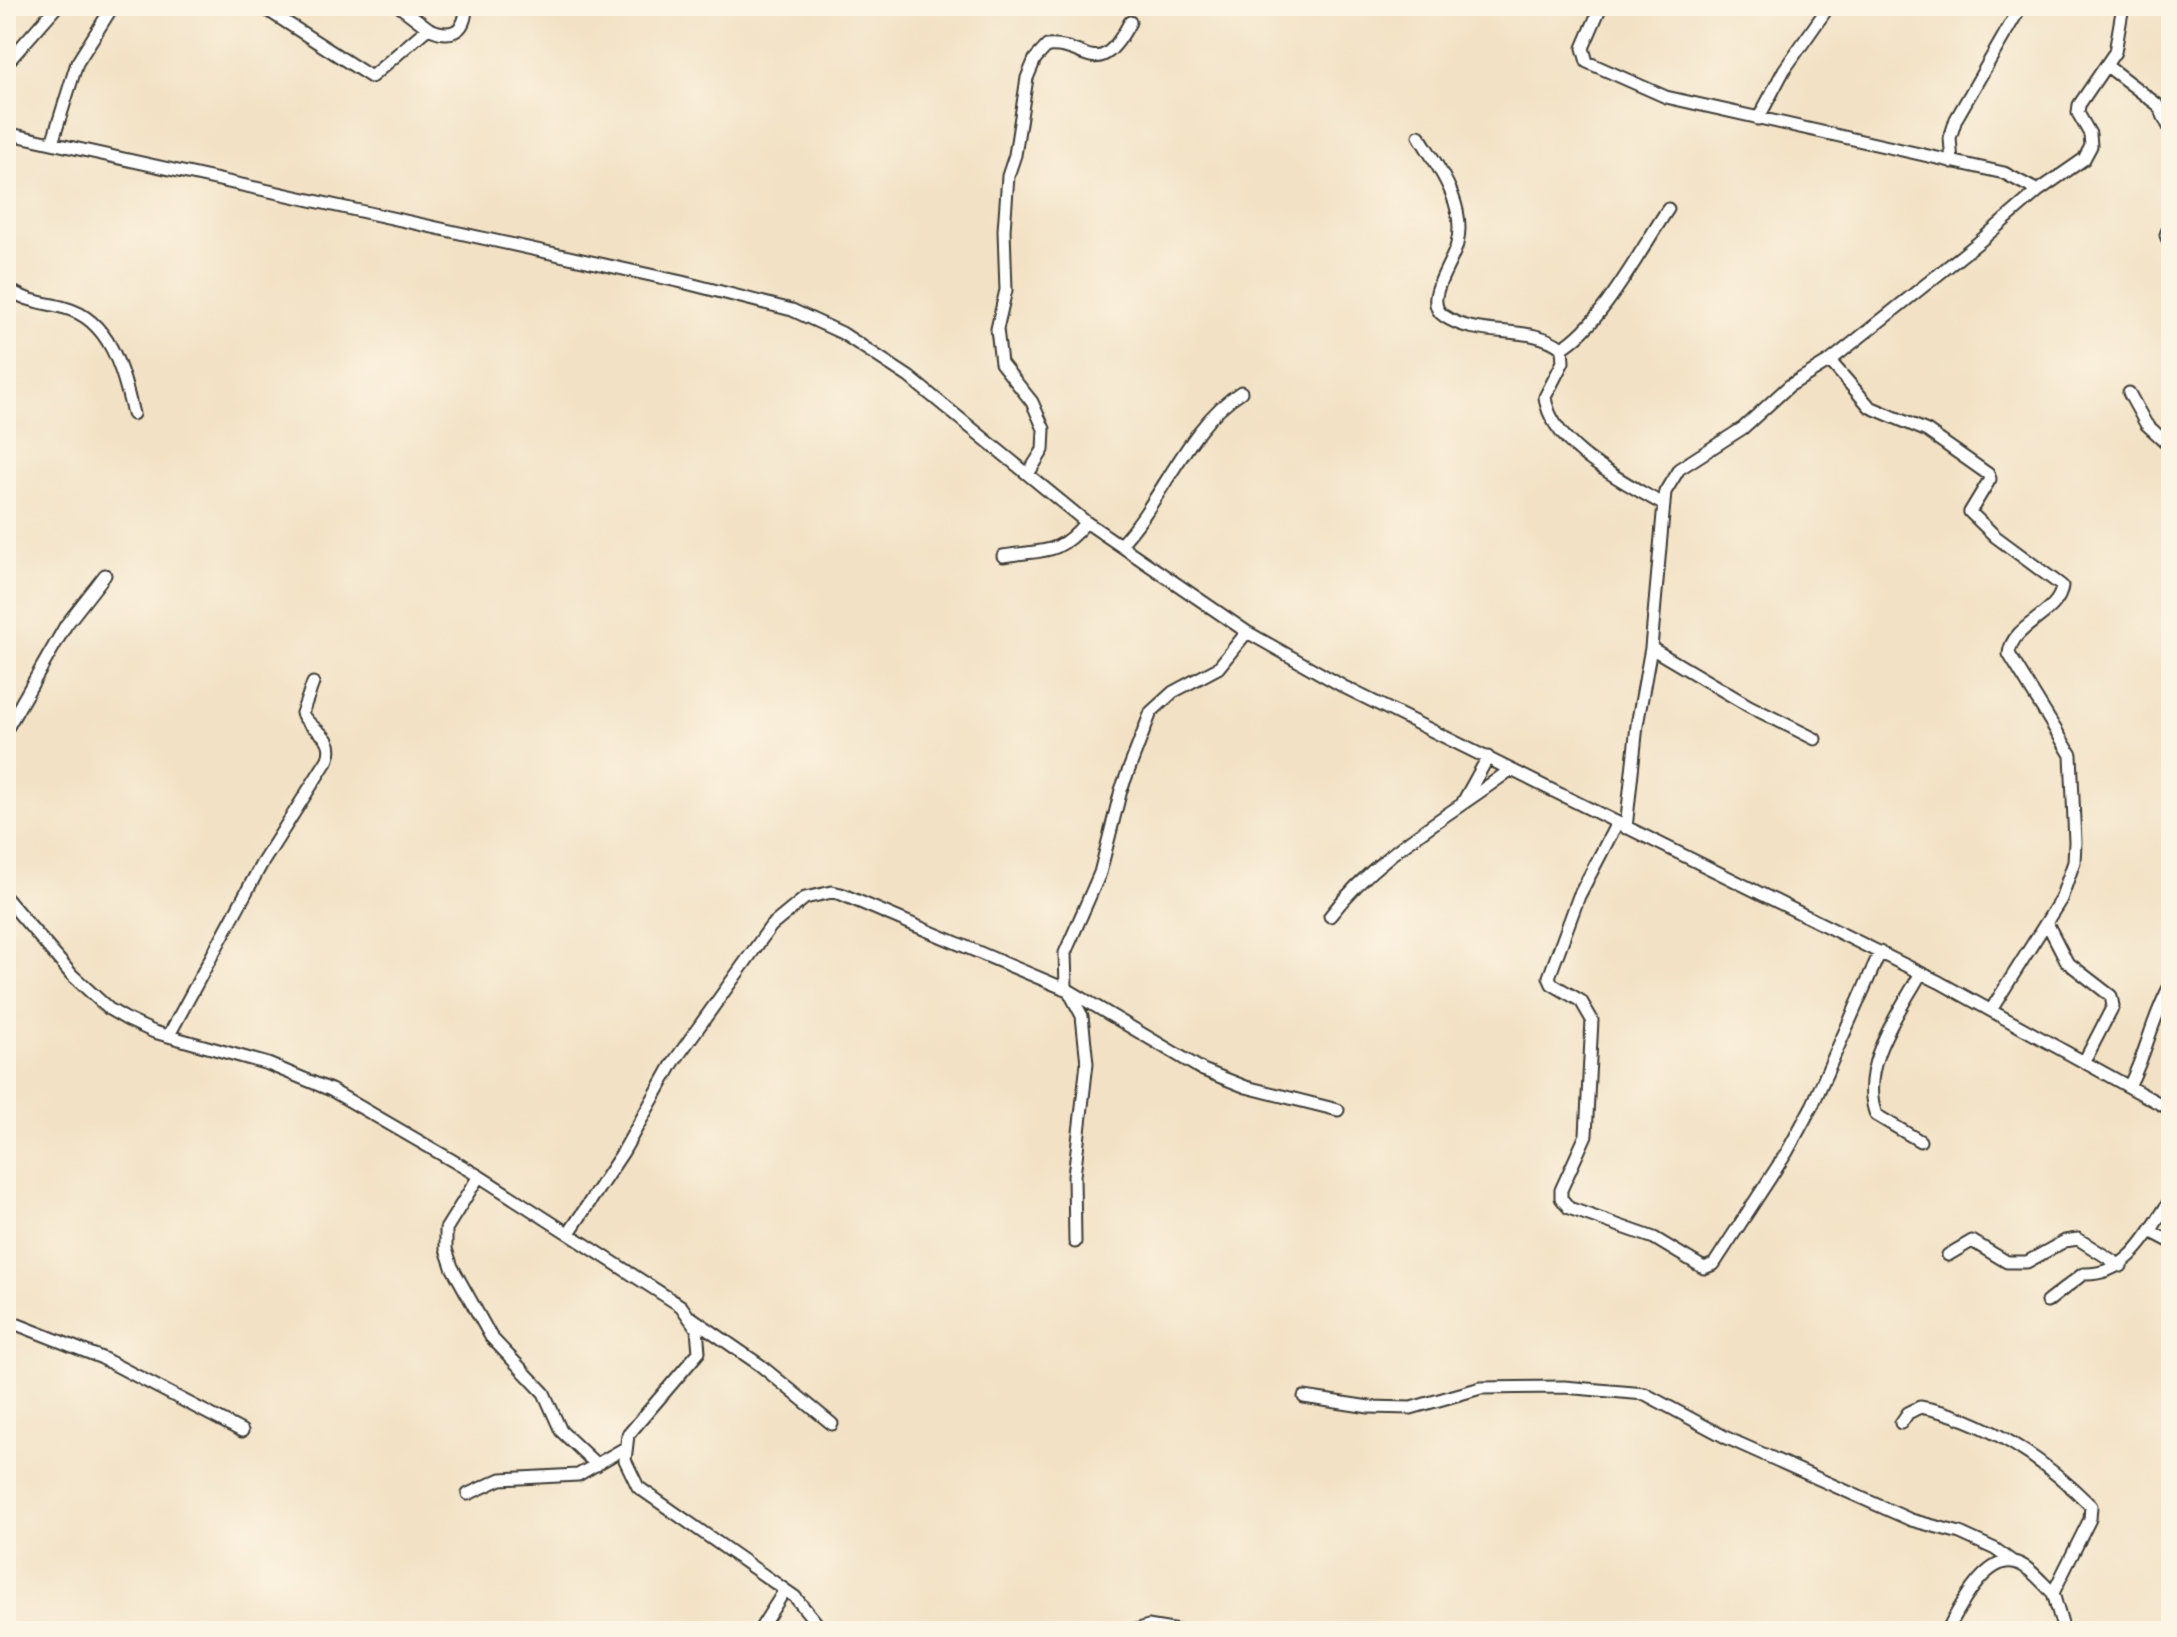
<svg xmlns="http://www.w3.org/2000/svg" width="2177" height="1637" font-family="'Architects Daughter',sans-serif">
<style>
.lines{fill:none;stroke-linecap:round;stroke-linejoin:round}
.street-casing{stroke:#3c3a35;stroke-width:15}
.street{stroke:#fff;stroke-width:11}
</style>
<rect width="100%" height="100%" fill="#fcf5e5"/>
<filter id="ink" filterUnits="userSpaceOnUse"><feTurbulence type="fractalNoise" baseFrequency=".0125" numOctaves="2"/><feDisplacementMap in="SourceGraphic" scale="16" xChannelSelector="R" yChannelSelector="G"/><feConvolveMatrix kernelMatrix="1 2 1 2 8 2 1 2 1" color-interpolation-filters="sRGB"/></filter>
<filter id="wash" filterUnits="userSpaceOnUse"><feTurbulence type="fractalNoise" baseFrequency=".006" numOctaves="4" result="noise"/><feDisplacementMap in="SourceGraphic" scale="32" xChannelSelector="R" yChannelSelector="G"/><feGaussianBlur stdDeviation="1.8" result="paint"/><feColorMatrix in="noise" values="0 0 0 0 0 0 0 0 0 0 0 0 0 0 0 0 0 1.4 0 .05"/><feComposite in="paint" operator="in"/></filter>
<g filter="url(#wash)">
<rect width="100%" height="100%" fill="#f2e1c4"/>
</g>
<g filter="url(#ink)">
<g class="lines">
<g class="street-casing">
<path id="street" d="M261,6l110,71 57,-49c21,10 38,6 38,-22
M399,6l29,22
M1601,6l-18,42 4,14 79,35 338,76 34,18
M6,64l51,-58
M2107,66l51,39 13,26
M1758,119l26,-49 45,-64
M6,133l676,149 110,28 50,23 67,44 177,145 161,110 99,56 593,294 232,128
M1419,136c19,31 48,69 38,108 -4,20 -36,57 -13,72 35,24 85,7 118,32l1,14 -18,35c6,50 80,85 119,108
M52,143l25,-80 36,-57
M1952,162l-2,-24 6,-19 65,-113
M2171,222l-5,13 5,12
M6,287c19,15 37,15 59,21 46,12 58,65 68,106
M1562,348c40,-24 79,-99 106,-139
M1830,361l40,46 57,24 61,43 2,5 -20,33 26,25 66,49c-3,30 -50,37 -53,68l62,101 4,87 -1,20 -13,37 -70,111
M2129,393l17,31 25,23
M1028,474l15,-24 1,-21 -12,-27 -31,-39 -4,-34 9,-39 -2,-60 4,-54 7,-21 12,-77 8,-19 12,-13c40,-4 50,39 83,-24
M1120,545c43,-45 68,-120 121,-153
M1003,556c41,-7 54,1 83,-34
M1651,648l98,58 66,33
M6,730l60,-105 39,-50
M1462,804l26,-47
M1617,823l-38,73 -30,81 3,7 29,17 11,19 -6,115 -25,55v8l8,10 85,30 50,30 10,-4 73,-112 26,-48 67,-152
M1626,828l11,-103 14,-77 14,-156 14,-23 64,-41 46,-42 41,-25 149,-119 59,-51 46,-32 7,-13 -1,-12 -12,-21 1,-8 36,-53 8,-46
M6,898l66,77 37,34 19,11 26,12 114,32 63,26 148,86 202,130 16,23 2,23 -71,83 -3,25 13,27 157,110 28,34
M1330,916c49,-64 118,-99 180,-146
M2047,923l20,39 44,34 2,10 -29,56
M169,1035l92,-170 67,-106c9,-25 -18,-27 -26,-46l11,-30
M2129,1086c18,-33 23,-69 42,-102
M1920,1141l-44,-26c-18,-48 22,-101 45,-142
M479,1176l-33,53v20l6,18 39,70 53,56 17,38 36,34
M2150,1231l21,11
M569,1233l54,-81 50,-89 98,-137 34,-28 27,-6 9,2 229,97 133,79 43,17 92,23
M1075,1242l-1,-66 13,-113 -5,-47 -16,-30 -1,-33 35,-80 21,-83 30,-78 22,-20 45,-24 29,-36
M1948,1255l24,-14 35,21h20l38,-21 13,-2 43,27
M2047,1302l36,-28c46,2 65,-41 88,-75
M692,1318l68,47 72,59
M6,1320l96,38 140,73
M1304,1397l65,10 42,1 70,-20 83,-1 81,7 82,44 184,82 49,13 35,16 18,13
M1901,1423l7,-10 12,-6c64,11 125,53 171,99l-1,13 -37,74 11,38
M468,1494l33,-15 77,-4 47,-27
M759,1631l26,-41
M1133,1631l15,-5 30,5
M1947,1631c11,-21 37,-73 66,-69 15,2 30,22 40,31"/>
</g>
<use href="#street" class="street"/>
</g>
</g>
<rect width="2177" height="1637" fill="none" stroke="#fcf5e5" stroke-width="32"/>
</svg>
